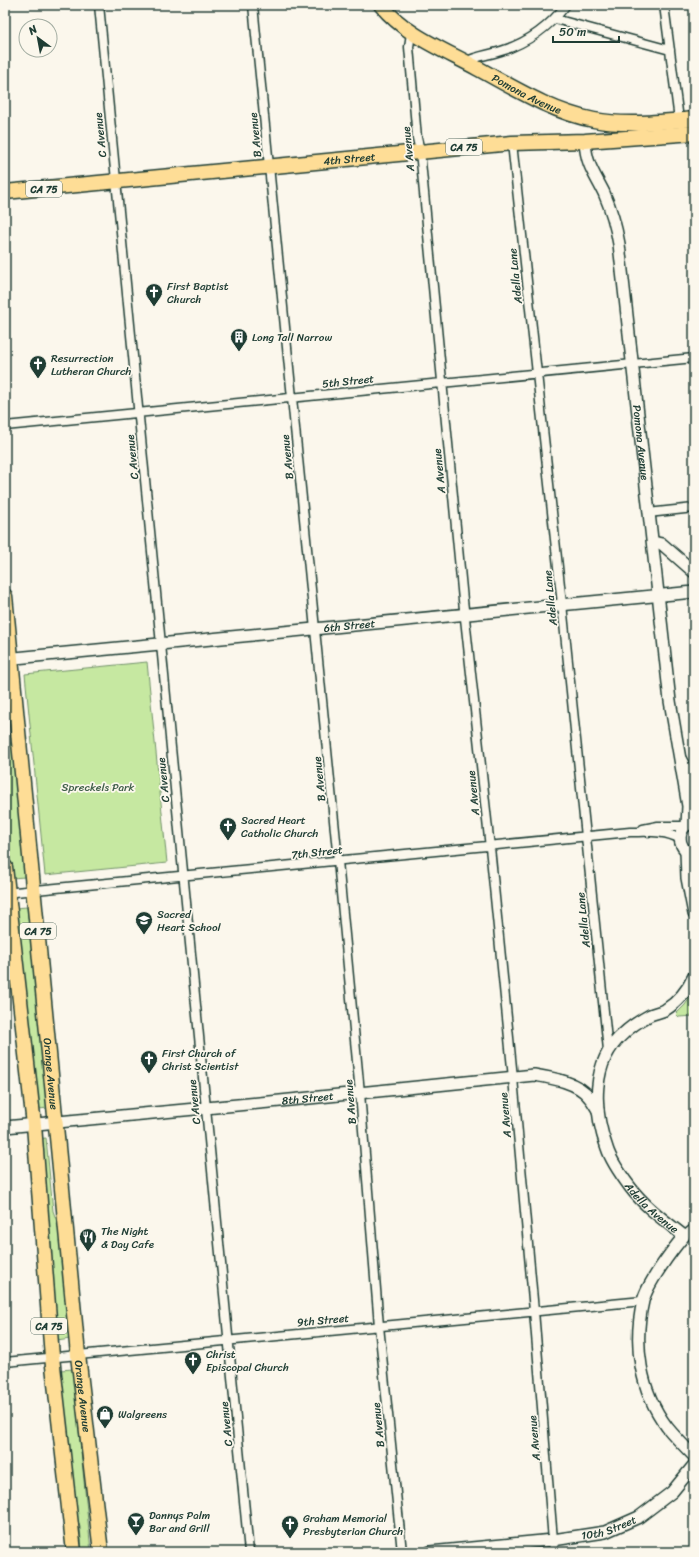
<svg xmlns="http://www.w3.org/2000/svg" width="699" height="1557" font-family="Sriracha,sans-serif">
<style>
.green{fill:#c6e8a1;stroke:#72926a}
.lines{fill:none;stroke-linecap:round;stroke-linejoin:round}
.minor-casing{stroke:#1f3d34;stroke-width:11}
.tertiary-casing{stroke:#1f3d34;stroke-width:14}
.trunk-casing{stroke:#1f3d34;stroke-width:17}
.minor{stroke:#fbf7ec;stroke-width:8}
.tertiary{stroke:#fbf7ec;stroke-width:11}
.trunk{stroke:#fedd96;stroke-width:14}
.labels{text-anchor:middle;stroke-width:3.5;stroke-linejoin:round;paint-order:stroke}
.shield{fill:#fbf7ec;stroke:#61756b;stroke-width:1}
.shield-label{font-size:10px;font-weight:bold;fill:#1f3d34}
.street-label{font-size:11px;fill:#1f3d34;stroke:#fbf7ec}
.poi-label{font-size:11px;fill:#1f3d34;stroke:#fbf7ec;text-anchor:start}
.park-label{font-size:11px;fill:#405f4a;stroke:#fbf7ec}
</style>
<rect width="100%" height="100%" fill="#fbf7ec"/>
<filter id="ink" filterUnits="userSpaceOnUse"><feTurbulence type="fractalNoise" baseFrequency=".025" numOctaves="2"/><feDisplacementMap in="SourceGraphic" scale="8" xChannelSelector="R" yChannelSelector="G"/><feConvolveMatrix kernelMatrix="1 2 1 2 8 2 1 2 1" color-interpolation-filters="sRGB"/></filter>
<g filter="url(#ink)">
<path class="green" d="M147,662l20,201 -122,12 -20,-201z
M5,708l3,30 4,9 13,130 -14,1 -6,-62z
M27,907l21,201 -9,1 -24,-201z
M694,992v24l-15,1 -3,-3 9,-9z
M46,1138l7,73 6,16 11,112 -13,2 -20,-202z
M73,1369l18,183h-9l-2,-25 -7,-21 -13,-136z"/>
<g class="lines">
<g class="minor-casing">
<path id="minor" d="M99,5l150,1547
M253,5l85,856 22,232 19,233 23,226
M664,5l14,107
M555,19l115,31
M411,33l-2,14 8,91 3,13 43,449 28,257 22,221 21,233 20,241
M465,62c12,-6 24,-7 36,-11 26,-8 49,-25 65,-46
M512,143l50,461 46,446
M5,426l689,-68
M648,513l46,-5
M682,759l12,22
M643,829l15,-3h27
M5,893l625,-61c17,0 35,-2 50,7
M684,1236l10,-8
M5,1362l638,-61"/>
</g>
<g class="tertiary-casing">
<g id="tertiary">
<path id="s1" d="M585,141c1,23 9,32 19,52 7,16 12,33 15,51l51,457 18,105 -1,19"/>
<path d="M653,542l9,2 32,28"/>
<path id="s2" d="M5,659l689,-67"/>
<path d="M686,851l1,27 7,36"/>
<path d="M692,854c-16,-6 -16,-27 1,-32"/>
<path id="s3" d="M694,976c-6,13 -16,26 -29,34 -5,2 -10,3 -15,5 -9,5 -20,12 -27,19 -32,28 -30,76 -16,114 4,13 14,27 23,39 14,19 35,34 54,49 -12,14 -37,48 -41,65 -10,43 -3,90 24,126 8,10 17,19 27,29"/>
<path id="s4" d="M5,1127l275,-26 254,-26c18,3 44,7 55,22 4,4 6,9 9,13"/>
<path id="s5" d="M430,1552l123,-12 52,-8 34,-15 33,-25 22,-27"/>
</g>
</g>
<g class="trunk-casing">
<g id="trunk">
<path id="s6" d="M381,5c24,30 63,45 96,63 37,20 75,44 117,52 32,6 67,2 100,-1"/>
<path id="s7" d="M5,192l507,-49 73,-2 109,-8"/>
<path id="s8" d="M5,596l73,759 23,197"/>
<path d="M5,867l29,258 18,232 22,195"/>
</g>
</g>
<use href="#minor" class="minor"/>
<use href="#tertiary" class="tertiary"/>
<use href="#trunk" class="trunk"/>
</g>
</g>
<defs>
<g id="church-pin" transform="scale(0.9)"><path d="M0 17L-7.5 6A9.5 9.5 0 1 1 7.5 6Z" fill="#1f3d34" stroke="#fbf7ec"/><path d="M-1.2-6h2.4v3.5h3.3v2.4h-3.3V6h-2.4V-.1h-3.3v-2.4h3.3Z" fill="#fff"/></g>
<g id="building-pin" transform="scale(0.9)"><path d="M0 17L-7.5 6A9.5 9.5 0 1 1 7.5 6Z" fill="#1f3d34" stroke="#fbf7ec"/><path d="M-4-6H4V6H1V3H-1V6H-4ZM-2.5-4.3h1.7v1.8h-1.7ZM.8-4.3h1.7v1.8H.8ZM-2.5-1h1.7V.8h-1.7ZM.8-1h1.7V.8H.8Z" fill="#fff"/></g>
<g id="school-pin" transform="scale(0.9)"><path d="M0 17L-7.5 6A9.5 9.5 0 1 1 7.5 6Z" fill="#1f3d34" stroke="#fbf7ec"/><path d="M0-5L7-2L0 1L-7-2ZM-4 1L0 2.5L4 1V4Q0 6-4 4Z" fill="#fff"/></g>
<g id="restaurant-pin" transform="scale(0.9)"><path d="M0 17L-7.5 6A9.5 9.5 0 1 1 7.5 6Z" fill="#1f3d34" stroke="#fbf7ec"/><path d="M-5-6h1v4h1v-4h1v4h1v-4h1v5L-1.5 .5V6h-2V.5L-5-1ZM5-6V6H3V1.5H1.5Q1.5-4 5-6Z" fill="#fff"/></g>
<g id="shop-pin" transform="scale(0.9)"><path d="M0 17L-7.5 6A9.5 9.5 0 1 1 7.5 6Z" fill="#1f3d34" stroke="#fbf7ec"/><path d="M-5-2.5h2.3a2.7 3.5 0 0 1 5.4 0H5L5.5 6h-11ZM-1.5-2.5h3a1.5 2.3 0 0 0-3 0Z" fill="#fff"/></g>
<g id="bar-pin" transform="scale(0.9)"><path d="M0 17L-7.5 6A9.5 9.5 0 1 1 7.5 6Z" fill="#1f3d34" stroke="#fbf7ec"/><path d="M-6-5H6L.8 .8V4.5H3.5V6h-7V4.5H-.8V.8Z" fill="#fff"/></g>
</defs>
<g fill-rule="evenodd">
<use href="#church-pin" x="154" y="292"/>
<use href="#building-pin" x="239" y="337"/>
<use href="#church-pin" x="38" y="364"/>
<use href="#church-pin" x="228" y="826"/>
<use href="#school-pin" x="144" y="920"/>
<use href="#church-pin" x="149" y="1059"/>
<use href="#restaurant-pin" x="88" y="1237"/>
<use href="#church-pin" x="193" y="1360"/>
<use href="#shop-pin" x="105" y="1414"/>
<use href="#bar-pin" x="136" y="1521"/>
<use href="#church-pin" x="290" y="1524"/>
</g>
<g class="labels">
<g class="shield">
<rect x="446" y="139" width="36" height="16" rx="3"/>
<rect x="26" y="181" width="36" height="16" rx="3"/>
<rect x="20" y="923" width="36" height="16" rx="3"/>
<rect x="31" y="1318" width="36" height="16" rx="3"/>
</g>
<g class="shield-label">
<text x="464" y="151">CA 75</text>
<text x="44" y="193">CA 75</text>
<text x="38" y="935">CA 75</text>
<text x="49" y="1330">CA 75</text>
</g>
<g class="street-label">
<text dy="4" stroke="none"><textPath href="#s6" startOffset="172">Pomona Avenue</textPath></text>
<text transform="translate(100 135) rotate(-96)" y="4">C Avenue</text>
<text transform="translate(255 135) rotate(-96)" y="4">B Avenue</text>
<text transform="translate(408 149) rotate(-96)" y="4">A Avenue</text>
<text dy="4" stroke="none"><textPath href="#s7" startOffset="346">4th Street</textPath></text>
<text transform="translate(515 276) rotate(-96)" y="4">Adella Lane</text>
<text transform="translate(348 381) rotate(-6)" y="4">5th Street</text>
<text dy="4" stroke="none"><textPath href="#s1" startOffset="309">Pomona Avenue</textPath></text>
<text transform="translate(132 457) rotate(-96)" y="4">C Avenue</text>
<text transform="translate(287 457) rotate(-96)" y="4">B Avenue</text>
<text transform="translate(439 471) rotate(-96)" y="4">A Avenue</text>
<text transform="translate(550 598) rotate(-96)" y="4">Adella Lane</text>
<text dy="4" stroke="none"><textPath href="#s2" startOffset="346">6th Street</textPath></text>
<text transform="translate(319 779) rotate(-96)" y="4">B Avenue</text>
<text transform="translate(163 780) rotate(-96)" y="4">C Avenue</text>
<text transform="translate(473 793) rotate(-96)" y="4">A Avenue</text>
<text transform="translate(317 852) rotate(-6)" y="4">7th Street</text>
<text transform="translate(583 920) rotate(-96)" y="4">Adella Lane</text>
<text dy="4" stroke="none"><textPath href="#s8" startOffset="480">Orange Avenue</textPath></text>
<text dy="4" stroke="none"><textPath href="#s4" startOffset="304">8th Street</textPath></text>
<text transform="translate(194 1102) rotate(-96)" y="4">C Avenue</text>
<text transform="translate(350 1102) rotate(-95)" y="4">B Avenue</text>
<text transform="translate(505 1115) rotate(-95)" y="4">A Avenue</text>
<text dy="4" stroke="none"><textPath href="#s3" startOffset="292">Adella Avenue</textPath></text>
<text transform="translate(323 1320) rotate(-5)" y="4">9th Street</text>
<text dy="4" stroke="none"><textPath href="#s8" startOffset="804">Orange Avenue</textPath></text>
<text transform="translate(226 1424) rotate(-96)" y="4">C Avenue</text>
<text transform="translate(378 1425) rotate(-96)" y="4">B Avenue</text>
<text transform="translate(534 1438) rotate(-95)" y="4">A Avenue</text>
<text dy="4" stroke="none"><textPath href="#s5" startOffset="181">10th Street</textPath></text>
</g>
<g class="poi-label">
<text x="167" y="290">First Baptist<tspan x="167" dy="13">Church</tspan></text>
<text x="252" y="341">Long Tall Narrow</text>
<text x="51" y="362">Resurrection<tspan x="51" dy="13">Lutheran Church</tspan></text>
<text x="241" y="824">Sacred Heart<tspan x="241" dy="13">Catholic Church</tspan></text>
<text x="157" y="918">Sacred<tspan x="157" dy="13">Heart School</tspan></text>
<text x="162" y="1057">First Church of<tspan x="162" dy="13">Christ Scientist</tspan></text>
<text x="101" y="1235">The Night<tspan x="101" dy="13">&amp; Day Cafe</tspan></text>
<text x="206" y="1358">Christ<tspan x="206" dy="13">Episcopal Church</tspan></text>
<text x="118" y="1418">Walgreens</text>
<text x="149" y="1519">Dannys Palm<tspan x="149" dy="13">Bar and Grill</tspan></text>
<text x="303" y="1522">Graham Memorial<tspan x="303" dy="13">Presbyterian Church</tspan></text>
</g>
<g class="park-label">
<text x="98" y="791">Spreckels Park</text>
</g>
</g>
<rect width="699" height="1557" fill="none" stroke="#fbf7ec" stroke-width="20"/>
<rect x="10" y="10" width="679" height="1537" fill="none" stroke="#1f3d34" stroke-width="1.5" filter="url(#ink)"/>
<g transform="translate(38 38) rotate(328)"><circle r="19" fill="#fbf7ec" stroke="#a3ada2"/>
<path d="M0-3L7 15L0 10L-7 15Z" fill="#1f3d34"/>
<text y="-6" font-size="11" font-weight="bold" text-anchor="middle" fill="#1f3d34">N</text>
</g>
<path d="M553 36v6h66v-6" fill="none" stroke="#1f3d34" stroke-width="2"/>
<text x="559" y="36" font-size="12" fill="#1f3d34" stroke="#fbf7ec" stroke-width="3" paint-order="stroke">50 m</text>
</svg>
